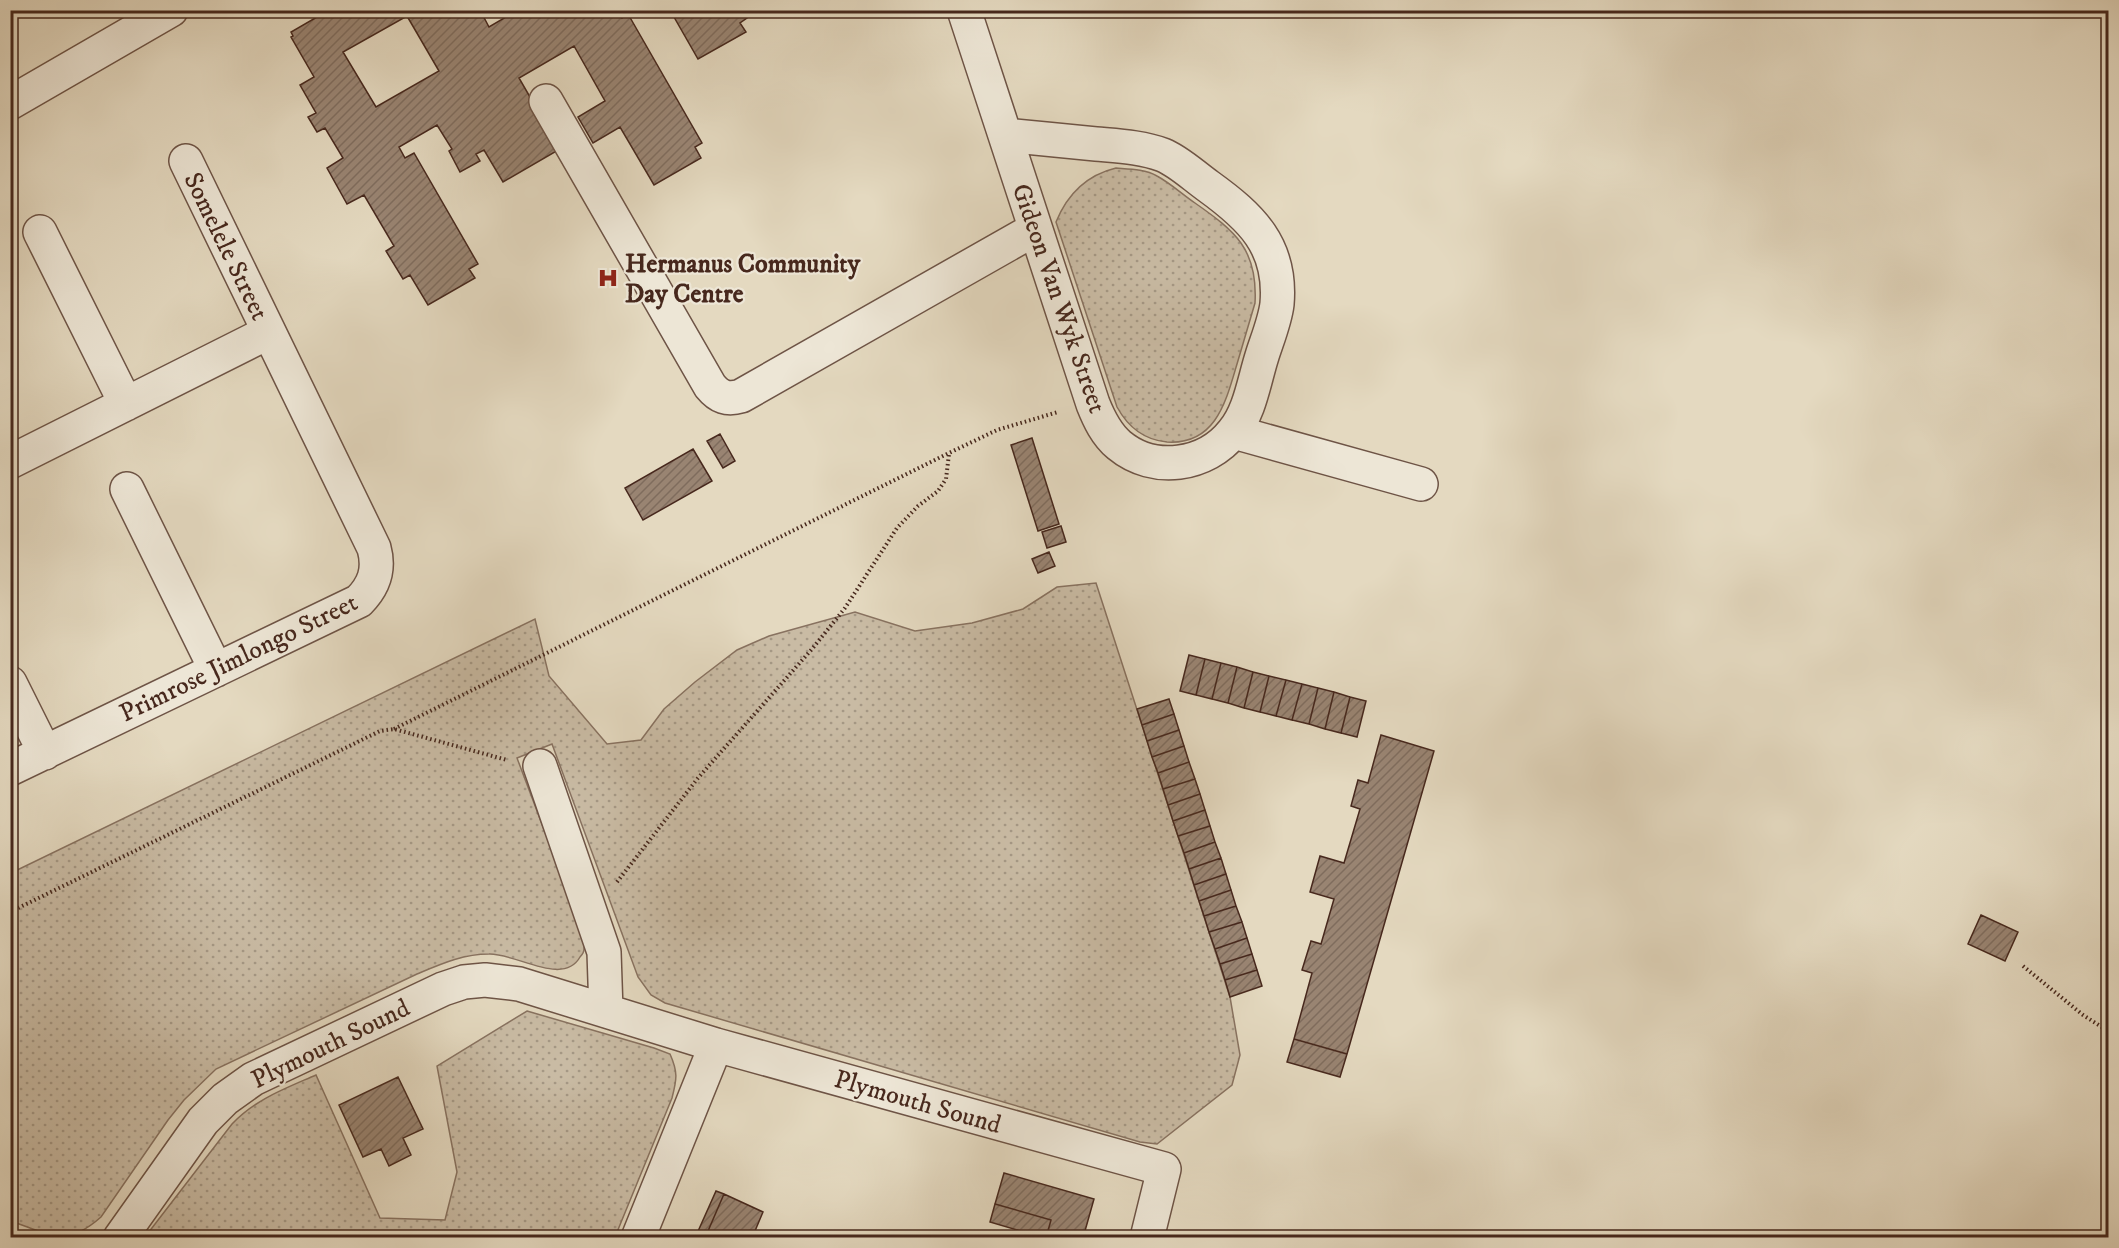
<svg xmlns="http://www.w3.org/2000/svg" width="2119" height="1248" font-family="'IM FELL DW Pica',serif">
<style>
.grass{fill:url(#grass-dots);stroke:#887260;stroke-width:1.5}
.building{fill:url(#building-hatch);stroke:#47281d;stroke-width:1.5;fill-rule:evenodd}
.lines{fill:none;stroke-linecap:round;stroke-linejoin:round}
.minor-casing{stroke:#6e5446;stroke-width:36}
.path{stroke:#47281d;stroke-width:4;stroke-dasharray:1.5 3;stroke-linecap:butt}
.minor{stroke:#ede6d6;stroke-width:33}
.labels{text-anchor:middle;stroke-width:4.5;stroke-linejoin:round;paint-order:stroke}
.street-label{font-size:26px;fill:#47281d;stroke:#ede6d6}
.poi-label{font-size:26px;font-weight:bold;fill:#47281d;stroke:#ede6d6;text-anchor:start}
</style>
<defs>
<pattern id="grass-dots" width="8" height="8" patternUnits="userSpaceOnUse" patternTransform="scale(1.5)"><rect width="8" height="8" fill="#c9bba4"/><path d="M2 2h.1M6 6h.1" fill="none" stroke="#a59885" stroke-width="1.8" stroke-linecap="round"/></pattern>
<pattern id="building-hatch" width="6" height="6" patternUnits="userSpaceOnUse" patternTransform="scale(1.5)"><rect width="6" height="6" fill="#998472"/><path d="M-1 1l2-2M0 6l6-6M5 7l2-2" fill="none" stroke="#7f6c5d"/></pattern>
</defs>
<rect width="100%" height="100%" fill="#e4d9c0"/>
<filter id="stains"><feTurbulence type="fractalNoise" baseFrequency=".00333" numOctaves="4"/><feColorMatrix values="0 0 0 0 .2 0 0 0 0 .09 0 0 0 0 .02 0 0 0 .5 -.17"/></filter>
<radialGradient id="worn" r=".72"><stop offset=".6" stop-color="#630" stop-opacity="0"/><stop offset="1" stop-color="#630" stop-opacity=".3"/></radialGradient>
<path class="grass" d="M1116,168c13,1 29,1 41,8 13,7 25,18 38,27 40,28 63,46 60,100 -6,20 -12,41 -18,61 -11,37 -21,81 -70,78 -23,-2 -39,-15 -50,-35l-61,-185c11,-27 31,-47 60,-54z
M1096,583l134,414 10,58 -8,30 -75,59 -17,-2 -475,-139 -14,-8 -13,-18 -86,-233 -35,14 65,172c1,6 3,13 2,19 0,2 -2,6 -4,8 -17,30 -64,-4 -91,-3 -26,0 -48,10 -72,20l-201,95 -32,31 -16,20 -67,97c-35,31 -50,18 -90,4v-348l524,-254 14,57 58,68 34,-4 23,-31 31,-27 42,-32 32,-14 86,-24 60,19 57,-8 51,-14 34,-22z
M527,1011l127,37 16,6c8,18 7,25 2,44l-57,139h-470l87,-113c24,-25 52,-35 84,-49l64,143 65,2 12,-48 -20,-106z"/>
<path class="building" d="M329,10h151l9,17 29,-17h101l3,8 6,-4 74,129 -7,4 6,11 -47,27 -34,-58 -27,16 -15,-26 27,-16 -31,-55 -55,32 41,71 -57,33 -19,-32 -8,4 4,7 -20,11 -11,-21 3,-2 -15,-24 -38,22 6,11 9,-5 64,111 -9,5 6,9 -47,27 -18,-30 -7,4 -17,-28 8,-5 -30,-51 -17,9 -20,-36 16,-10 -18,-30 -8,4 -9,-15 8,-4 -16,-28 14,-8 -23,-40 2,-1 -2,-4zM407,16l32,55 -63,36 -33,-55z
M670,10h73l4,8 -7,5 6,9 -48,27z
M720,434l15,27 -12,7 -16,-27z
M1032,438l27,86 -21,7 -27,-86z
M693,449l19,32 -69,39 -18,-32z
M1061,526l5,16 -19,6 -5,-16z
M1049,552l6,14 -17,7 -6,-14z
M1189,655l16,4 -9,36 -16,-4z
M1205,659l16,4 -9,36 -16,-4z
M1221,663l16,4 -9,36 -16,-4z
M1237,667l16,5 -9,36 -16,-5z
M1253,672l16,4 -9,36 -16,-4z
M1269,676l17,4 -10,36 -16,-4z
M1286,680l16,4 -10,36 -16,-4z
M1302,684l16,4 -9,36 -17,-4z
M1318,688l16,4 -9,37 -16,-5z
M1334,692l16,5 -9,36 -16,-4z
M1350,697l16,4 -9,36 -16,-4z
M1169,699l5,15 -32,11 -5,-16z
M1174,714l5,16 -32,11 -5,-16z
M1179,730l5,16 -32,11 -5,-16z
M1381,735l53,16 -87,303 -53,-15 18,-66 -10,-3 9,-29 10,3 13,-45 -24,-7 10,-36 24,7 16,-54 -9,-3 7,-26 10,3z
M1184,746l5,16 -31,11 -6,-16z
M1189,762l6,17 -32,10 -5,-16z
M1195,779l5,15 -32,11 -5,-16z
M1200,794l5,16 -32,11 -5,-16z
M1205,810l5,16 -32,10 -5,-15z
M1210,826l5,16 -31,11 -6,-17z
M1215,842l6,16 -32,11 -5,-16z
M1221,858l5,16 -32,11 -5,-16z
M1226,874l5,16 -32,11 -5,-16z
M1231,890l5,16 -32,10 -5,-15z
M1236,906l6,16 -33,10 -5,-16z
M1981,915l37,17 -13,29 -37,-17z
M1242,922l5,16 -32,11 -6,-17z
M1247,938l5,16 -32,10 -5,-15z
M1252,954l5,16 -32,10 -5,-16z
M1257,970l5,16 -32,11 -5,-17z
M1294,1039l53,15 -7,23 -53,-15z
M398,1077l25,52 -20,9 8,17 -22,11 -8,-17 -18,8 -24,-52z
M1004,1173l90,26 -11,39h-37l5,-18 -56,-16z
M716,1191l8,3 -19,44h-10z
M724,1194l39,18 -11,26h-47z
M995,1204l56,16 -5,18h-16l1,-4 -41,-12z"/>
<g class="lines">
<g class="minor-casing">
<path id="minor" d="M964,10l129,394c6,15 13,30 26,41 35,29 87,21 114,-13 17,-20 21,-51 29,-76 5,-16 13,-35 15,-52 5,-58 -26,-87 -69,-118 -14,-10 -30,-25 -45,-31 -21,-8 -45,-9 -67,-11 -30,-3 -61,-6 -91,-9
M546,101l164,285c9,11 17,14 31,10l294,-167
M10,103l161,-93
M40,232l86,172
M1234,432l187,52
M10,462l259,-130
M127,489l89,181
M10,683l35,70
M540,766l64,186 2,59
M10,769l349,-168c15,-15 21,-31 15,-53l-188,-387
M120,1238l83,-117 22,-22 28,-20 190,-90 21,-7 21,-2 34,4 197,61 448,124 -17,69
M638,1238l78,-193"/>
</g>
<path class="path" d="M394,729l555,-276 48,-23 61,-18
M617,882l81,-104 114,-129 33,-41 52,-80 21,-22 20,-15 8,-12 3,-25
M10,912l370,-181 14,-2 113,31
M2023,966l60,49 25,16"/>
<use href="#minor" class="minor"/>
</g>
<defs>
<g id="hospital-bare" transform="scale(1.62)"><path d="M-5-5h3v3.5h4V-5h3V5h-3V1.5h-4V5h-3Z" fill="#8f2418" stroke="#ede6d6" stroke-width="2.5" paint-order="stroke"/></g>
</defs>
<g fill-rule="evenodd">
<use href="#hospital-bare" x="608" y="278"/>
</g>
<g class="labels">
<g class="street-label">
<text transform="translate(227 246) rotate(64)" y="9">Somelele Street</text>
<text transform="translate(1060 298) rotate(71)" y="9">Gideon Van Wyk Street</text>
<text transform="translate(238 657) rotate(-26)" y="9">Primrose Jimlongo Street</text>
<text transform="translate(330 1043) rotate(-26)" y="9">Plymouth Sound</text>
<text transform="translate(918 1101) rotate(16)" y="9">Plymouth Sound</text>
</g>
<g class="poi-label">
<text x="625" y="272">Hermanus Community<tspan x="625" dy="30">Day Centre</tspan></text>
</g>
</g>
<rect width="2119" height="1248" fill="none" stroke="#e4d9c0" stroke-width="36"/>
<rect x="12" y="12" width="2095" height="1224" fill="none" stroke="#47281d" stroke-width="3"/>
<rect x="18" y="18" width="2083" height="1212" fill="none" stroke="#47281d" stroke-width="1.5"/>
<rect width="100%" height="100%" filter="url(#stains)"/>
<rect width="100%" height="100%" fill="url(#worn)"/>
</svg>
